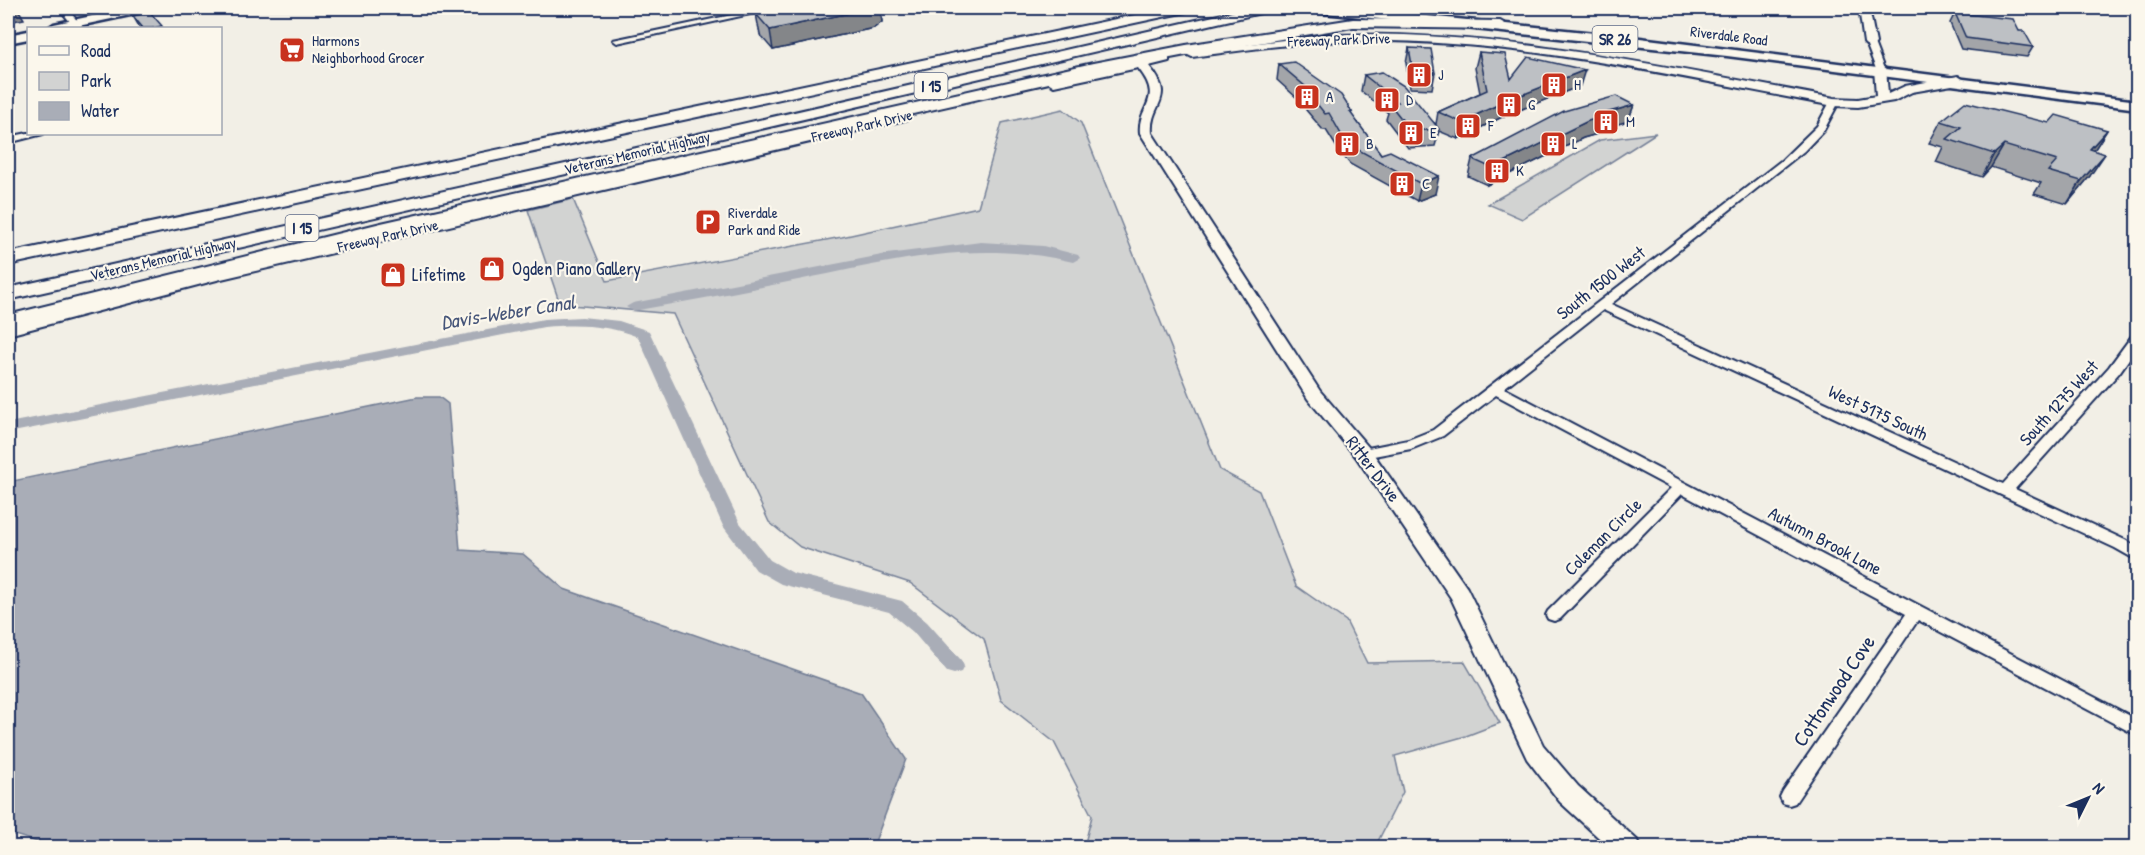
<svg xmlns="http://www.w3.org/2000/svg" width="2145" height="855" font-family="'Patrick Hand',sans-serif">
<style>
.green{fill:#d2d3d2;stroke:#768198;stroke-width:1.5}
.water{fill:#a9adb7;stroke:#707b93;stroke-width:1.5}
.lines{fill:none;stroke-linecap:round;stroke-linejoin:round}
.canal{fill:#a9adb7;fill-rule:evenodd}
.street-casing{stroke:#1b2f5e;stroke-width:4}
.secondary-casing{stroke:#1b2f5e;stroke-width:4}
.primary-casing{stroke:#1b2f5e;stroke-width:5}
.highway-casing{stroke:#1b2f5e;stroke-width:4}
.street{fill:#fbf7ec;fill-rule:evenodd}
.secondary{fill:#fbf7ec;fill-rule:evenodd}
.primary{fill:#fbf7ec;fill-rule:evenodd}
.highway{fill:#fbf7ec;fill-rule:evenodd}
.wall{fill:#a3a5a9;stroke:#1b2f5e;stroke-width:1.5}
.shaded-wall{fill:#848689;stroke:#1b2f5e;stroke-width:1.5}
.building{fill:#bdc0c4;stroke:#1b2f5e;stroke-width:1.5}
.labels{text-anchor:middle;stroke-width:4.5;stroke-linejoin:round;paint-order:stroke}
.far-street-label{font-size:15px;fill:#1b2f5e;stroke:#fbf7ec}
.far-poi-label{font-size:15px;fill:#1b2f5e;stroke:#fbf7ec;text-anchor:start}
.shield{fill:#fbf7ec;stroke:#5e6b89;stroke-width:1.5}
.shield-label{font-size:16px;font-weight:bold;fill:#1b2f5e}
.poi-label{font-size:18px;fill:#1b2f5e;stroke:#fbf7ec;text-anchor:start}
.street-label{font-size:18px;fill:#1b2f5e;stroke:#fbf7ec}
.water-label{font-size:20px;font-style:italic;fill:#465579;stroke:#fbf7ec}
.near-street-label{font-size:21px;fill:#1b2f5e;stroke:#fbf7ec}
</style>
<rect width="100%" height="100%" fill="#f2efe6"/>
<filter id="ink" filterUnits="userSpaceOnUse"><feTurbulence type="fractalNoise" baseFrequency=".0167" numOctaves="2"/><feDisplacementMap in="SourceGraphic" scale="12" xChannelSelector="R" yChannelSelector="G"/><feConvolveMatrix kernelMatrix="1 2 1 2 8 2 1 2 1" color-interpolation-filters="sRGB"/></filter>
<g filter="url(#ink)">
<path class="green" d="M1063,109l18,14 139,347 39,21 37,95 50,35 21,42 97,-2 36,62 -34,13 -71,20 8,36 -28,55h-291l8,-31 -38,-74 -53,-42 -17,-61 -74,-56 -110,-36 -31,-25 -96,-208 -113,-10 -32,-94 45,-11 34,82 235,-44 136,-30 24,-84z
M1656,133l-134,86 -34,-15 112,-64z"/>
<path class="water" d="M417,397h22l9,7 12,146 63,4 41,35 297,104 45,66 -33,88 -816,1 -49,-15v-351z"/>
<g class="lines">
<path class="canal" d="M981,242l62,4 35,9 2,3 -7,4c-94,-23 -177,-2 -270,17 -56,11 -113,22 -170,32l-7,-4 7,-4 254,-49z
M582,317l37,4 30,10 91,192 30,37 23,13 109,28 25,21 34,38 3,6 -3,6 -7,2 -7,-2 -34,-40 -24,-20 -108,-28 -25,-14 -33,-44 -85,-189c-31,-12 -61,-13 -94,-10l-536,106v-10l536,-104z"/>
<g class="street-casing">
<path id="street" d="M59,8h8l16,20h-8z
M765,8h13l-161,35 -4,-3z
M1867,41l7,2 10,26 -1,2 -7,-2 -10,-26z
M1831,100l8,2 -15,28 -20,21 -193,153 392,180 106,-117 25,-34 4,-1v14l-19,27 -104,116 110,51 13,8v13l-23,-13 -512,-238 -99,78 634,332v16l-220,-116 -123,183 -6,2 -6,-2 -3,-6 3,-6 123,-177 -224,-120 -122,125 -6,2 -6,-2 -2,-4 2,-4 123,-123 -175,-93 -53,41 -32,13 -48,9 -7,-5 2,-3 50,-10 25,-10 349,-270 35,-34z
M28,133l15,1 -35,9v-6z"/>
</g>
<g class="secondary-casing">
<path id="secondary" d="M1859,8h10l7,35 -2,2h-8l-2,-2z
M1325,35c172,-6 341,32 509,63l24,1 18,-3 -2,-27 6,-4 6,4 2,25 17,-8 53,-10 6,4 -6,4 -46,8 -18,9 -36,6 -24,-1c-161,-30 -324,-69 -489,-65 -51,2 -102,9 -153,16l-6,-3 6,-3z
M1165,56l4,1v4l-20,5c29,34 0,37 3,67l168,258 50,58 97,139 76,157 35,41 59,54 3,8h-30l-50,-46 -33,-43 -76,-161 -95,-141 -48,-58 -168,-266c-3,-28 25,-32 -2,-65l-84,18 -6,-4 6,-4z
M905,112l6,4 -2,3 -692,161 -209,55v-10l206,-54z"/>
</g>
<g class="primary-casing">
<path id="primary" d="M130,8h21l-2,3 -80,17h-21l6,-4z
M1309,8h40l275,28 514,65v8l-411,-53 -412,-44z
M28,31v8l-20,4v-8z"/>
</g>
<g class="highway-casing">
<path id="highway" d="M1168,8h25l-7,4 -1178,253v-12z
M1249,8h23l-7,4 -668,155 -589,133v-12l589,-131z
M1353,19l147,2 7,4 -7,4 -147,-2 -167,28 -93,18 -712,162 -373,92v-12l373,-92 712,-160 93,-18z"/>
</g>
<use href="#street" class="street"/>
<use href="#secondary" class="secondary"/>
<use href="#primary" class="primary"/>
<use href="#highway" class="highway"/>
</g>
<path class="wall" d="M789,8h91l2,14 -8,6 -101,22 -13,-15 -4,-21z
M1955,13l64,18 14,16 -6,10 -66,-8 -11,-26z
M133,16l30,12h-23z
M1409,48l26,25 -3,16 -22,-1 -4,-25z
M1479,52l32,27 69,7 -78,31 -44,22 -19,-8 -4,15 -27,2 -22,-29 2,-6 -27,-22 3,-16 72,49 2,-12 42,-19 -5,-25z
M1279,64l73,48 -1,2 30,40 54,40 -18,7 -67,-37 -11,-13 -13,-21h-3l-17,-20 1,-3 -30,-27z
M1634,105l-6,16 -26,8 -1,4 -18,5 -96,47 -19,-9 4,-17z
M1941,121l108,2 58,7 -13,20 -4,26 -23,28 -33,-10 7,-11 -50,-16 -9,10 -46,-15 7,-15 -14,-4z"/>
<path class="shaded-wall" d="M873,8h7l2,14 -8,6 -101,22 -3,-20z
M18,9l6,10 -16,3v-11z
M1585,70l-5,16 -78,31 -44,22 3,-17 45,-21z
M1634,105l-6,16 -26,8 -1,4 -18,5 -96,47 5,-17 110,-54z
M2107,130l-14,22 -3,-3z
M2004,145l-13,22 -9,10 12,-23z
M2105,154l-15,22 -23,28 14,-23z
M1439,176l-4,18 -18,7 4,-17z"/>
<path class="building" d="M8,8h9l1,1 -10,2z
M789,8h84l-103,22 -14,-16z
M150,12l12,14 -10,2h-9l-10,-12z
M1955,13l58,6 6,12h5l9,16 -67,-9z
M1409,48l22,1 4,24 -22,-2z
M1479,52l26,2 6,25 17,-22 57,13 -79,31 -45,21 -23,-10 49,-22z
M1294,62l47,33 11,17h-2l31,42 9,-3 49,25 -18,8 -68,-37 -12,-13 -12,-21 -4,1 -16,-20 4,-1 -34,-29z
M1382,72l22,14 35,43 -28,2 -22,-28 9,-1 -34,-27z
M1616,96l18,9 -32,9 4,2 -18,5 -96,47 -20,-9 92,-48z
M1965,102l84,21 7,-8 51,15 -17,19 15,5 -24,27 -33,-10 9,-10 -53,-16 -10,9 -47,-15 14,-12 -20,-6z"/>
</g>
<defs>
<g id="supermarket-square" transform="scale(1.35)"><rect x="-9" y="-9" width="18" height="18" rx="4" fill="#c8321e" stroke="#fbf7ec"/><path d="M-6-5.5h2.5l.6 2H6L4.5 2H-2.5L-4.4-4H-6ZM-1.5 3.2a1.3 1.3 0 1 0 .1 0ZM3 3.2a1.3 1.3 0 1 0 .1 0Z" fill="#fff"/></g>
<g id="building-square" transform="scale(1.35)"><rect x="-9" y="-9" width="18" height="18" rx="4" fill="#c8321e" stroke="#fbf7ec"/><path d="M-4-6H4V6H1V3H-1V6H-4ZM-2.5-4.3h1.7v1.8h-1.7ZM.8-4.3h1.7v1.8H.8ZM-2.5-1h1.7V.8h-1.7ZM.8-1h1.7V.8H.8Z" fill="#fff"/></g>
<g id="parking-square" transform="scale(1.35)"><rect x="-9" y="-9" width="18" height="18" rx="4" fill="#c8321e" stroke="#fbf7ec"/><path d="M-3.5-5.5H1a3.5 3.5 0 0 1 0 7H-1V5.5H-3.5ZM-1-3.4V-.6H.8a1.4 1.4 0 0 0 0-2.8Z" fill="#fff"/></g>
<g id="shop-square" transform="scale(1.35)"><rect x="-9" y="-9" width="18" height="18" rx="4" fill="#c8321e" stroke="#fbf7ec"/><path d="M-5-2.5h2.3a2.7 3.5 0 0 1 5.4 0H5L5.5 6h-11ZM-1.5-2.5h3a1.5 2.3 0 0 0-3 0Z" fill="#fff"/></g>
</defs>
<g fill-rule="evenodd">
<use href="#supermarket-square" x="292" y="50"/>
<use href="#building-square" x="1419" y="75"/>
<use href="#building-square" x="1554" y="85"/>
<use href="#building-square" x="1307" y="97"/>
<use href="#building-square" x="1387" y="100"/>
<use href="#building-square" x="1509" y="105"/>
<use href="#building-square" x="1606" y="122"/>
<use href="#building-square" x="1468" y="126"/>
<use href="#building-square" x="1411" y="133"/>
<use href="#building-square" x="1347" y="144"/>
<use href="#building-square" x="1553" y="144"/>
<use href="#building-square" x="1497" y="171"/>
<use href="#building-square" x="1402" y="184"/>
<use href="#parking-square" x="708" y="222"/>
<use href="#shop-square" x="492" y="269"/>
<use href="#shop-square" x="393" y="275"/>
</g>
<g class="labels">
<g class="far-street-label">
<text transform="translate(1729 36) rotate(7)" y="5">Riverdale Road</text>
<text transform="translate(1339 40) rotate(-2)" y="5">Freeway Park Drive</text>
<text transform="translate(862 126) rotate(-13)" y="5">Freeway Park Drive</text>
<text transform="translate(637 153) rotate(-13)" y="5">Veterans Memorial Highway</text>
<text transform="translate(388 236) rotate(-13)" y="5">Freeway Park Drive</text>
<text transform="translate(163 259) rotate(-13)" y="5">Veterans Memorial Highway</text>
</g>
<g class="far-poi-label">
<text x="312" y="46">Harmons<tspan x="312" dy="17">Neighborhood Grocer</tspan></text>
<text x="1438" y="80">J</text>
<text x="1574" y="90">H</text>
<text x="1326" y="102">A</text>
<text x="1406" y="105">D</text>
<text x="1528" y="110">G</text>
<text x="1626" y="127">M</text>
<text x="1488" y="131">F</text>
<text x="1430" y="138">E</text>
<text x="1366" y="149">B</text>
<text x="1572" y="149">L</text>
<text x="1516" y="176">K</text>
<text x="1422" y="189">C</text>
<text x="728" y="218">Riverdale<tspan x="728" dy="17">Park and Ride</tspan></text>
</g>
<g class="shield">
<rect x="1592.5" y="26" width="45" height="26" rx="4.5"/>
<rect x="914.5" y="73" width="33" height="26" rx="4.5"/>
<rect x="285.5" y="215" width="33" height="26" rx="4.5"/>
</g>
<g class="shield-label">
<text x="1615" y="45">SR 26</text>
<text x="931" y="92">I 15</text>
<text x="302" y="234">I 15</text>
</g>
<g class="poi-label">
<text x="512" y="275">Ogden Piano Gallery</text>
<text x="412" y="281">Lifetime</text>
</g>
<g class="street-label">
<text transform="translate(1601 283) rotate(-38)" y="6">South 1500 West</text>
<text transform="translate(2059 403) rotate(-48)" y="6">South 1275 West</text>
<text transform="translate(1878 413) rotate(25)" y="6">West 5175 South</text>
<text transform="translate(1373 469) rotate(53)" y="6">Ritter Drive</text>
<text transform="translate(1603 537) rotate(-45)" y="6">Coleman Circle</text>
<text transform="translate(1825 541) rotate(28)" y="6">Autumn Brook Lane</text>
</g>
<g class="water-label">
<text transform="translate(508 312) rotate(-9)" y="7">Davis-Weber Canal</text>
</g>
<g class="near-street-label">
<text transform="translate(1834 691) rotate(-56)" y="7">Cottonwood Cove</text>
</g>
</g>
<rect width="2145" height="855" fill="none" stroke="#fbf7ec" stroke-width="30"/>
<rect x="15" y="15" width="2115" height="825" fill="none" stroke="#1b2f5e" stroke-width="2" filter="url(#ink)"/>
<rect x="27" y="27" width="195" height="108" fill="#fbf7ec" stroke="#a1a7b3" stroke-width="1.5"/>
<rect x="39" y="46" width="30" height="9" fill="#fbf7ec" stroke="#a1a7b3" stroke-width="1.5"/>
<text x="81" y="57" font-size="18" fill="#1b2f5e">Road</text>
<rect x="39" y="72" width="30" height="18" fill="#d2d3d2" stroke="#a1a7b3" stroke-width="1.5"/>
<text x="81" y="87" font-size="18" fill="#1b2f5e">Park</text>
<rect x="39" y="102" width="30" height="18" fill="#a9adb7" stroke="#a1a7b3" stroke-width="1.5"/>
<text x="81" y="117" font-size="18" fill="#1b2f5e">Water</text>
<g transform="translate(2088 798) rotate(47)" stroke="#fbf7ec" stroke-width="4.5" paint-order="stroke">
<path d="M0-4.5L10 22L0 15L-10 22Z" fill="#1b2f5e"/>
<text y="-9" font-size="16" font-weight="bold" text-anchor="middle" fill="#1b2f5e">N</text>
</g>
</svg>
